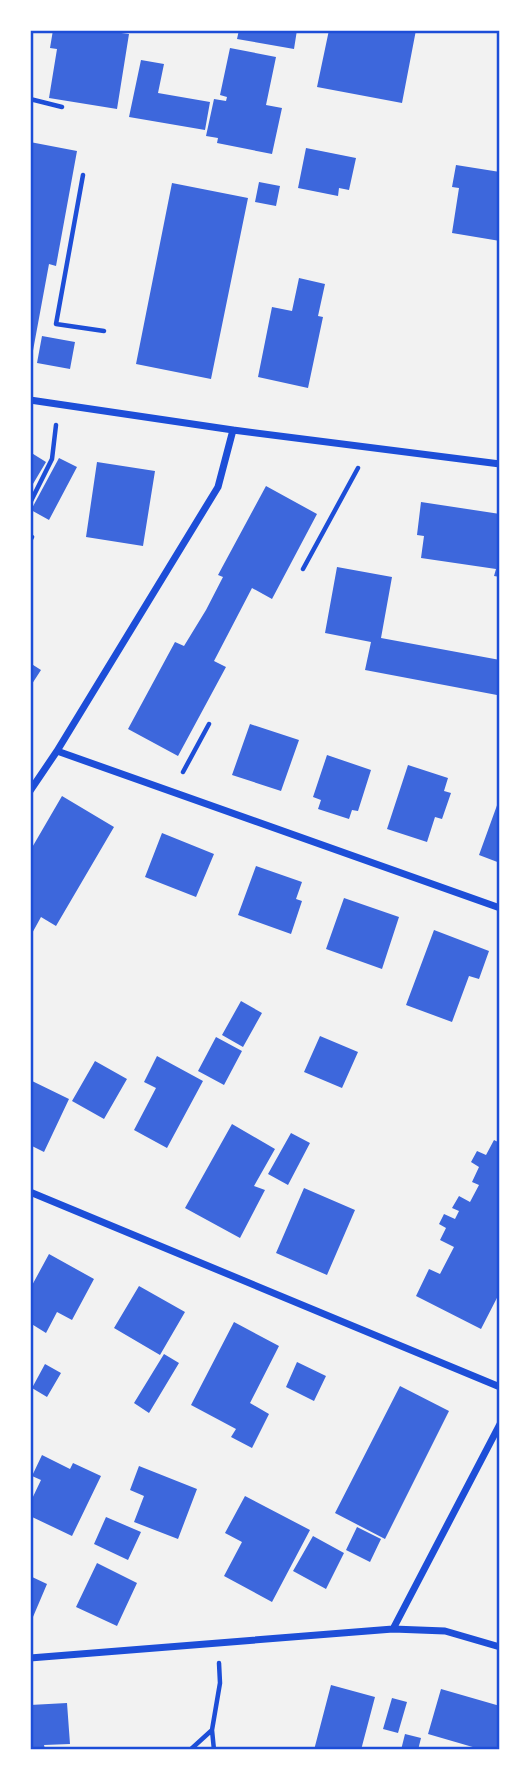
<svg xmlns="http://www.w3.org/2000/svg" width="530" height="1780" font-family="Overpass,sans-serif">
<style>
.building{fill:#3d67dc}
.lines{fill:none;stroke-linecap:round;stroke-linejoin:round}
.path{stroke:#1d4ed8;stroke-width:4.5}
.minor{stroke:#1d4ed8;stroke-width:7}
.neatline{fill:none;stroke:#1d4ed8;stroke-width:2.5}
</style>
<rect width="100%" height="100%" fill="#f2f2f2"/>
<path class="building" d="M53,30h46l30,4 -12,75 -68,-11 8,-49 -7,-1z
M239,30h58l-3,19 -57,-10z
M329,30h87l-14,73 -85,-16z
M230,48l46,9 -10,48 16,3 -10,46 -55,-11 1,-5 -12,-2 8,-37 12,2 1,-4 -7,-2z
M141,60l23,4 -6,29 52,9 -5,28 -76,-13z
M30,142l47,9 -21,115 -7,-2 -17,92 -2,-1z
M306,148l50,10 -7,32 -10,-2 -1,8 -40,-8z
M456,165l44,7 -3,22 3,1v46l-48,-8 7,-45 -7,-1z
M259,182l21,4 -4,20 -21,-4z
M172,183l76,15 -37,181 -75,-15z
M299,278l26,6 -7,32 5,1 -15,71 -50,-11 14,-70 20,4z
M42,336l33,6 -5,27 -33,-6z
M30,452l16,10 -16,27z
M59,458l18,9 -28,53 -18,-10z
M97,462l58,9 -12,75 -57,-9z
M266,486l51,28 -45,85 -20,-11 -38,73 12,6 -48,89 -50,-27 47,-87 9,4 22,-36 17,-33 -5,-2z
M421,502l79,12v63l-6,-1 2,-7 -75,-11 3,-22 -7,-1z
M337,567l55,10 -11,61 119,22 -3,35 -132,-25 6,-28 -46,-9z
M30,663l11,7 -11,17z
M250,724l49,16 -18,51 -49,-16z
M327,755l44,15 -13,41 -6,-1 -3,9 -31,-10 3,-9 -8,-3z
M408,765l40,13 -4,13 7,2 -9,26 -7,-2 -8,25 -40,-13z
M62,796l52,31 -58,99 -15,-9 -11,20v-86z
M500,797v66l-21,-8z
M162,833l52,21 -18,43 -51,-20z
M256,866l46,16 -6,17 6,2 -11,33 -53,-19z
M344,898l55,19 -17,52 -56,-20z
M434,930l55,21 -10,28 -10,-3 -17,46 -46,-17z
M241,1001l21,12 -19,34 -21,-12z
M320,1036l38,16 -16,36 -38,-16z
M216,1037l26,14 -18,34 -26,-14z
M157,1056l46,25 -36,67 -33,-18 22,-42 -12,-6z
M95,1061l32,18 -23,40 -32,-18z
M30,1080l39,19 -25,53 -14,-7z
M232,1124l43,25 -21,37 11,4 -25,48 -55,-30z
M291,1133l19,10 -22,42 -20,-11z
M494,1140l6,3v149l-19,37 -65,-33 13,-27 11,5 14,-27 -14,-7 6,-12 -7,-4 5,-10 11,5 4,-8 -7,-3 7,-12 11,6 9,-17 -7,-3 7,-15 -8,-5 6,-11 9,4z
M304,1188l51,22 -28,65 -51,-22z
M49,1254l45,25 -22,41 -15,-8 -11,21 -16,-10v-34z
M139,1286l46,26 -25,43 -46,-27z
M234,1322l45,24 -29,57 19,11 -17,34 -21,-11 5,-8 -45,-24z
M164,1354l15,9 -30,50 -15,-10z
M297,1362l29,14 -12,25 -28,-14z
M45,1364l16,9 -14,24 -15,-9z
M400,1386l49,25 -64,128 -50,-26z
M42,1455l28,14 3,-6 28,13 -29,60 -42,-20v-13l11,-23 -9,-4z
M139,1466l58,23 -19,50 -44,-17 10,-26 -14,-6z
M245,1496l65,34 -38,72 -48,-26 18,-34 -17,-9z
M106,1517l35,15 -13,28 -34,-16z
M357,1527l24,12 -11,23 -24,-12z
M313,1536l31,17 -18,36 -33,-18z
M97,1563l40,20 -20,43 -41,-19z
M30,1576l17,8 -17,40z
M331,1685l44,12 -14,53h-47z
M441,1689l59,17v44h-17l-55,-16z
M392,1698l15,4 -9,31 -15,-4z
M67,1703l3,41 -26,1 1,4 -15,1v-45z
M405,1734l16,4 -3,12h-17z"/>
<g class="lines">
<path class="path" d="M30,99l32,8
M83,175l-27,149 48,7
M30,503l22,-44 4,-34
M30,536l2,1 -2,4
M303,569l55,-101
M183,772l26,-48
M212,1730l2,20
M190,1750l22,-20 8,-47 -1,-20"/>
<path class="minor" d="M30,400l203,30 267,34
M57,751l443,157
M30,791l27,-40 161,-264 15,-57
M30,1192l470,195
M393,1629l107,-205
M30,1658l363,-29 52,2 55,16"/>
</g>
<rect width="530" height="1780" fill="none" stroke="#ffffff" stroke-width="63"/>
<rect x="32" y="32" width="466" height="1716" class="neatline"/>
</svg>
